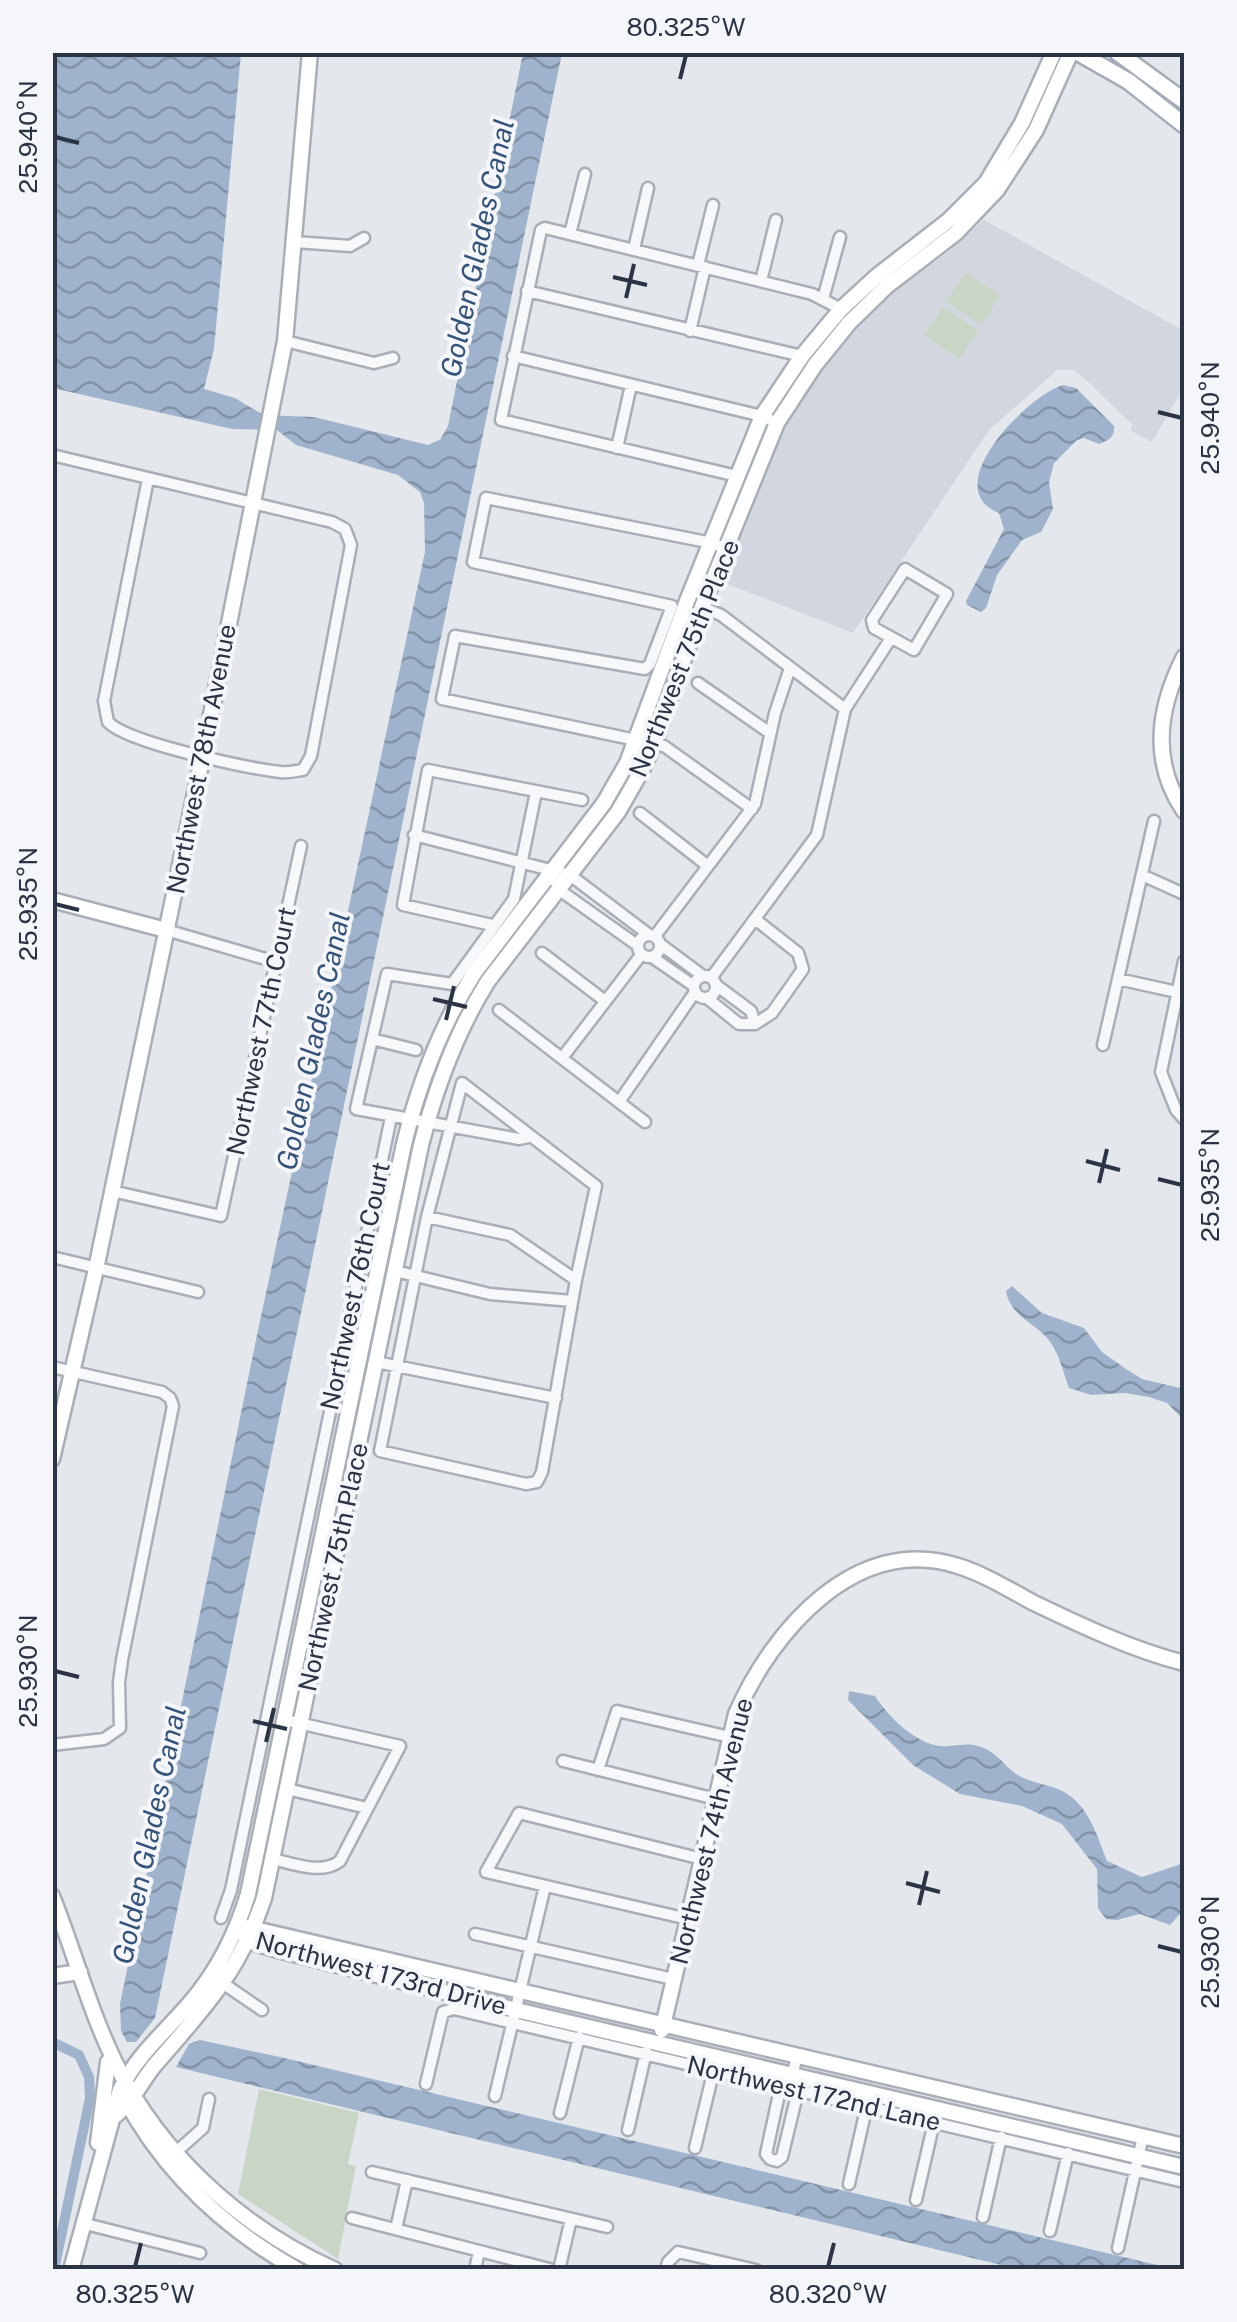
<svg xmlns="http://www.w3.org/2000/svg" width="1237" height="2322" font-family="'Public Sans',sans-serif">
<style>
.built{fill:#d2d6de}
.grass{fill:#c9d6c5}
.water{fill:url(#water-waves)}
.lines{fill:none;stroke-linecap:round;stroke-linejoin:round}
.canal{stroke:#9fb4cc;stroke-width:10}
.street-casing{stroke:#a9aeb7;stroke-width:15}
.secondary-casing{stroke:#a9aeb7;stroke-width:19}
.primary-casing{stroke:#a3abb8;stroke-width:20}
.street{stroke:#f7f8fa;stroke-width:10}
.secondary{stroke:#fff;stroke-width:14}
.primary{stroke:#fff;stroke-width:15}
.ticks{fill:none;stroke:#2b3445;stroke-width:4}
.labels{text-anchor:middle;stroke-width:8;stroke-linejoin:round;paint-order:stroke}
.street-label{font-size:25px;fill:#2b3445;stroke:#f4f6f9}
.water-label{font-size:28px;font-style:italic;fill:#34527a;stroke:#f4f6f9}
.neatline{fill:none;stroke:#2b3445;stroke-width:4}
.ticks-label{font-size:25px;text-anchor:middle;fill:#2b3445}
</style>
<defs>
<pattern id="water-waves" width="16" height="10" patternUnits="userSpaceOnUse" patternTransform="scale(2.5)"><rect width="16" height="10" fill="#9fb4cc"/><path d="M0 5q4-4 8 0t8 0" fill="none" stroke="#8293a7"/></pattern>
</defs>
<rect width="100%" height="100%" fill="#e4e7ec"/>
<path class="built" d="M984,220l200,111v55l-32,56 -22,-12 3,-5 -48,-46 -12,-9h-16l-68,60 -136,203 -131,-51 39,-106 25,-50 35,-57 30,-35 49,-47 51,-37z"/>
<path class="grass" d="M966,273l34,23 -19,29 -35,-24z
M943,307l35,23 -19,29 -35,-24z
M259,2089l100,24 -11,51 8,2 -18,93 -100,-65z"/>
<path class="water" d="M53,53h188l-27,296 -10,40 31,9 28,17 51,2 114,28 12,-5 8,-14 75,-373h39l-407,1965 -19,24h-9l-6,-11 -1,-27 137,-669 168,-783 -1,-49 -4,-11 -22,-17 -102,-30 -19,-15 -45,-1 -179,-41z
M1063,385l13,3 38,38c1,12 -6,14 -15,18l-15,-6 -7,2 -23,23 -5,19 4,27 -12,23 -19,8 -25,35 -11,33 -5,4 -14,-7 -1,-4 38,-72 -5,-16c-63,-25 29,-118 64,-128z
M1012,1286l30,27 42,15 18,24 24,17 16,10 42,10v31l-17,-17 -18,-6 -24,-4 -34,2 -22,-7c-5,-13 -8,-28 -15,-40 -12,-24 -43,-28 -48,-57z
M849,1691l26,5c14,22 46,54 75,50 10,-1 20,-3 31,1 13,4 21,15 30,23 12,11 30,13 44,18 32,11 41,45 52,73l35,16 42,-14v46l-14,16 -30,-11 -23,6 -11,-1 -8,-11 -1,-39 -35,-45 -40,-18 -62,-12 -47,-29 -65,-65z
M200,2040l80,17 894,212h-156l-842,-202 13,-23z"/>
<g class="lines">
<path class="canal" d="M52,2042l27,13 10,22 1,21 -36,172"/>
<g class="street-casing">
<path id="street" d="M570,234l15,-60
M295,242l55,4 14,-8
M634,249l14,-61
M698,265l15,-60
M761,281l15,-61
M527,291l275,65
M823,299l17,-62
M690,331l15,-64
M285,341l89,22 19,-5
M513,356l249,60 15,7
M617,448l14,-63
M52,455l280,67 13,7 6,16 -40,211 -8,14c-8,1 -15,3 -23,2 -33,-4 -152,-29 -172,-50l-4,-21 44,-222
M737,476l-236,-56 40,-190 4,-2 267,66 29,15
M727,549l-15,-6 -226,-45 -13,64 199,44 -22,58 -5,5 -190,-33 -13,63 222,47 88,63
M905,569l42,25 -33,56 -40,-22 -2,-8z
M702,607l19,8 124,94
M698,683l72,50
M640,813l68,53
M414,835l156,40 78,59
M552,871l6,18 79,56
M1142,875l42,19
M755,919l43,34 5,16 -31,44 -17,11
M492,925l-89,-20 25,-135 154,30
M166,930l110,32
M638 946a11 11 0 1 1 22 0a11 11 0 1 1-22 0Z
M655,936l100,-132 20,-91 15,-45
M660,944l43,32
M542,953l63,48
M652,957l42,29
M1184,961l-23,111 15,38 8,9
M694 987a11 11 0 1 1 22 0a11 11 0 1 1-22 0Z
M711,978l106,-143 28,-126 46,-71
M1118,979l59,13
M716,985l35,26 4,13
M707,998l32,26h16
M499,1010l146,112
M372,1039l44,11
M1103,1045l51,-224
M562,1058l79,-103
M462,1083l134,103 -20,94 -34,192 -5,10 -11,2 -146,-33 47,-234z
M619,1102l76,-110
M528,1137l-9,2 -163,-30 31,-135 65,10 62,-85 22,-107
M112,1191l109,25 80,-370
M427,1217l83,18 66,45
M52,1257l146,35
M395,1271l95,23 82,7
M376,1362l180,36
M52,1367l110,25 8,6 3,8 -51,254 -3,22 1,46 -16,11 -52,6
M563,1761l153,38
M598,1770l19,-59 113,26
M287,1789l80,19
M273,1859c21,5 49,16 67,2l60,-115 -115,-26
M221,1918l10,-28 160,-773
M688,1919l-202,-47 33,-59 183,46
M475,1934l198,45
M224,1984l38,26
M426,2084l17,-72 11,-3 730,173
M790,2087l6,12 -14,58 -5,4 -7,-2 -4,-5 13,-60 11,-7 7,-32
M495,2096l50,-210
M560,2113l19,-76
M628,2130l18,-78
M695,2148l19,-79
M176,2152l27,-24 6,-29
M372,2172l235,55
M849,2184l18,-79
M916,2200l18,-78
M983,2217l18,-80
M352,2218l201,52
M82,2223l118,30
M396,2229l11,-49
M1050,2231l18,-78
M1118,2248l25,-112
M475,2270l4,-19
M559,2270l12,-51
M666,2270l2,-8 10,-10 78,18"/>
</g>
<g class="secondary-casing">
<path id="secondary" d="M1184,657c-26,51 -34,104 0,154
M52,900l114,30
M52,1459l44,-190 107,-514 82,-414 25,-289
M52,1896c25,62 41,129 74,187 46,82 124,149 209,187
M246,1927l938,219
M245,1936l3,5 26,8 242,61 668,157
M52,1976l28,-4
M662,2030l74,-316c36,-83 120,-181 222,-148 26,8 52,24 76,37 48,23 99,47 150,60
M125,2099c40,74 100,130 173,171
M116,2115c17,-14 25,-33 38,-49 50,-58 85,-93 110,-168l157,-753c15,-58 35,-113 67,-164l130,-169 24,-42 12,-26 48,-137 75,-184 38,-58 34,-42 38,-37 69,-53 41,-43 39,-60 35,-78
M98,2143l10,-81
M71,2270l49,-180c16,-34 45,-58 69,-86 28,-32 47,-70 59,-110l156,-750c15,-61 37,-119 71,-172l129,-169 23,-40 60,-162 75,-185 40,-60 39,-47 36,-33 72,-56 37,-37 36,-60 32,-71"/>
</g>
<g class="primary-casing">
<path id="primary" d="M1077,52l51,29 56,44
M1117,52l67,49"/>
</g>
<use href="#street" class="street"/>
<use href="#secondary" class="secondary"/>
<use href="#primary" class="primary"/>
</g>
<path class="ticks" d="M680,79l6,-24M55,137l24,6M613,277l34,8M626,298l8,-34M1158,412l24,6M55,904l24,6M433,999l34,8M446,1020l8,-34M1086,1161l34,9M1158,1179l24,6M1099,1183l8,-34M55,1671l24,6M253,1721l34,8M266,1742l8,-34M906,1883l34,9M919,1905l8,-34M1158,1946l24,6M135,2267l6,-24M828,2267l6,-24"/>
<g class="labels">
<g class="street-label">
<text transform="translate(684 658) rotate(-68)" y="9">Northwest 75th Place</text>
<text transform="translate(201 759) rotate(-79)" y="9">Northwest 78th Avenue</text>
<text transform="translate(261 1031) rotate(-78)" y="9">Northwest 77th Court</text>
<text transform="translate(355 1286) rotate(-78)" y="9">Northwest 76th Court</text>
<text transform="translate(333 1567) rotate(-78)" y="9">Northwest 75th Place</text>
<text transform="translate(711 1831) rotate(-76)" y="9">Northwest 74th Avenue</text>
<text transform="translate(381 1973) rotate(15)" y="9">Northwest 173rd Drive</text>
<text transform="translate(814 2093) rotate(13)" y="9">Northwest 172nd Lane</text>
</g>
<g class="water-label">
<text transform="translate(477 248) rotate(-78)" y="10">Golden Glades Canal</text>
<text transform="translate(313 1041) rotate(-78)" y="10">Golden Glades Canal</text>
<text transform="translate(149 1835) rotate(-78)" y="10">Golden Glades Canal</text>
</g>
</g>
<rect width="1237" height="2322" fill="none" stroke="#f4f6f9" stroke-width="110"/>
<rect x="55" y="55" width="1127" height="2212" class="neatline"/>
<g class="ticks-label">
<text x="686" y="36">80.325°W</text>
<text transform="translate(28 137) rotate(-90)" y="9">25.940°N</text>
<text transform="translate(1210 418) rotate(-90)" y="9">25.940°N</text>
<text transform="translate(28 904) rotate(-90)" y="9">25.935°N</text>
<text transform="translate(1210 1185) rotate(-90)" y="9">25.935°N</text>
<text transform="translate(28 1671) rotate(-90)" y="9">25.930°N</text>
<text transform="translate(1210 1952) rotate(-90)" y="9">25.930°N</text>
<text x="135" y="2303">80.325°W</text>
<text x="828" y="2303">80.320°W</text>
</g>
</svg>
